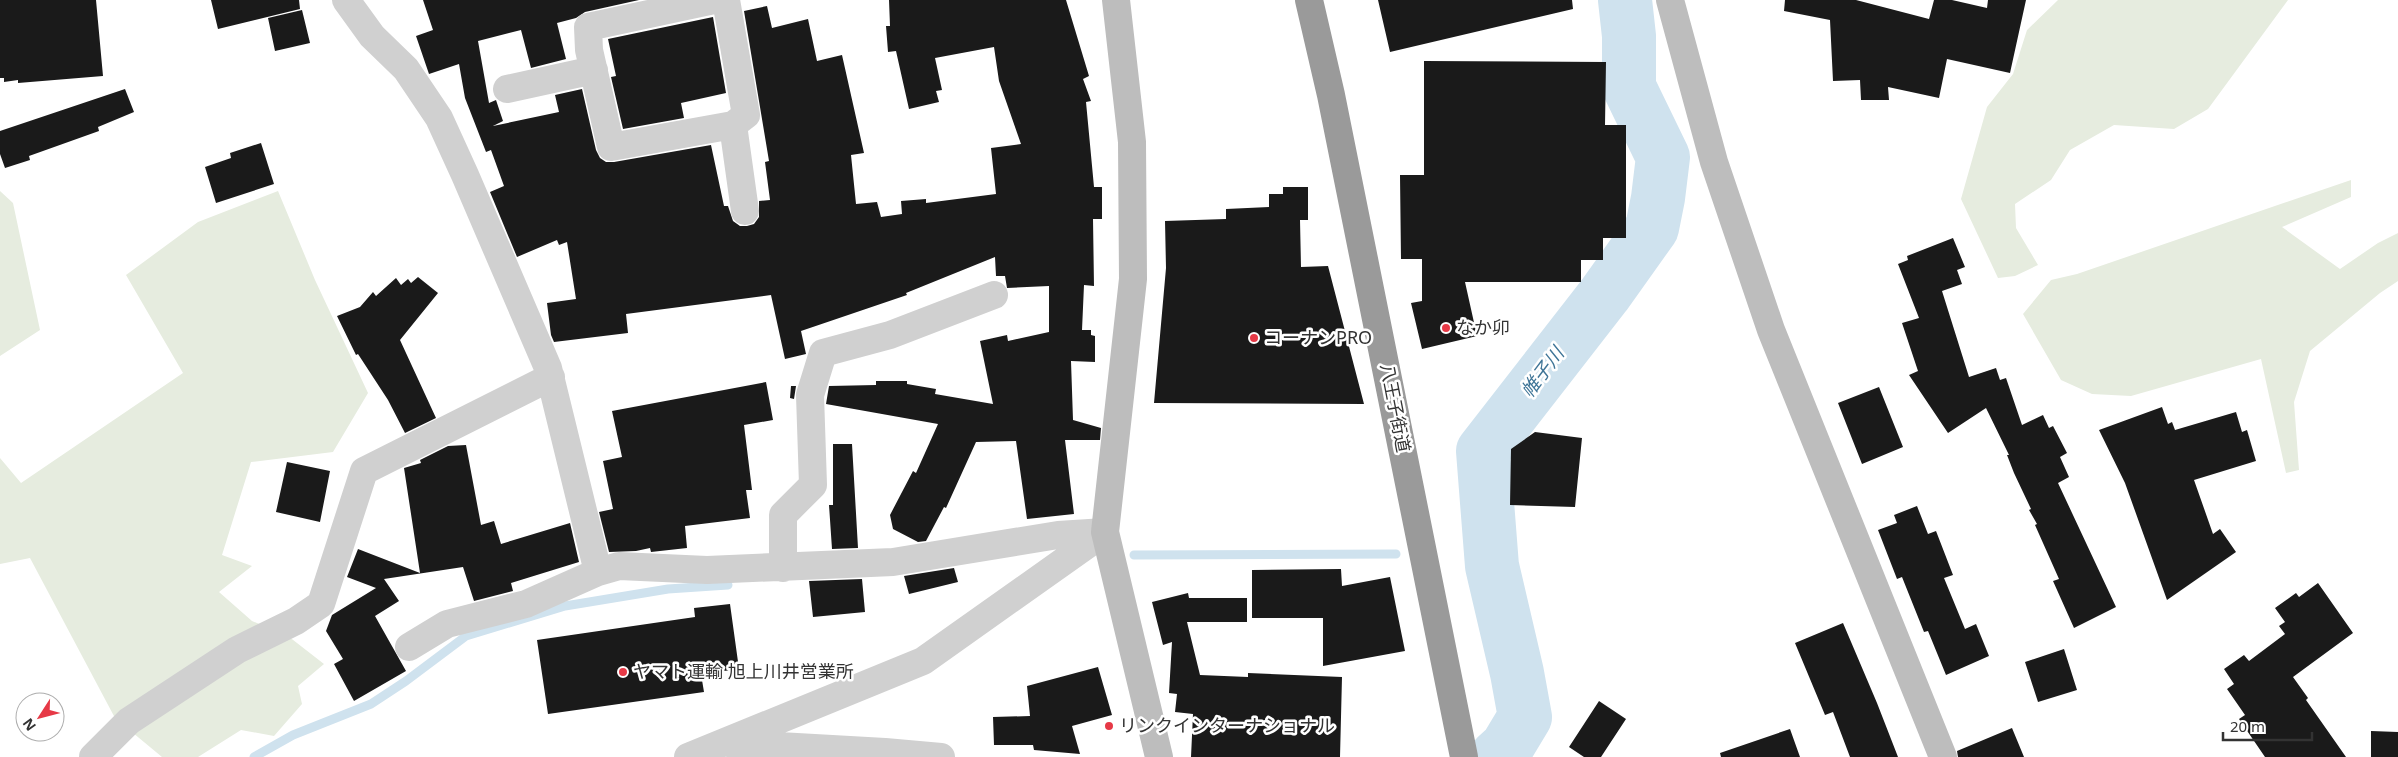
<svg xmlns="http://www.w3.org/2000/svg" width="2398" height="757" font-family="'Noto Sans','Noto Sans JP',sans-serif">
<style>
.green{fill:#e6ecdf}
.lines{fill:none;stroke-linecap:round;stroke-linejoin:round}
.stream{stroke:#cfe2ee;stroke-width:9}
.river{stroke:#cfe2ee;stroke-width:54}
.building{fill:#1a1a1a}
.street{stroke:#d0d0d0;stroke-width:28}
.secondary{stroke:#bdbdbd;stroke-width:28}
.highway{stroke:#9a9a9a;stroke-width:28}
.poi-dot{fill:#e63946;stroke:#fff;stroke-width:2}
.labels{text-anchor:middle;stroke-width:5;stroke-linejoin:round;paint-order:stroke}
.poi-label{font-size:18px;fill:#333;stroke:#fff;text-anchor:start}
.street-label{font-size:18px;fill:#333;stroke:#fff}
.water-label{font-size:19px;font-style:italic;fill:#3f7597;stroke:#fff}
</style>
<rect width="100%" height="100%" fill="#fff"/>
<path class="green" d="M2058,0h230l-80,109 -34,20 -60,-4 -44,25 -19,30 -36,24 1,24 22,37 -23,11 -17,2 -37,-79 26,-92 26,-33 14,-44z
M2351,180v17l-69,30 58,42 38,-26 20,-10v48l-18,12 -70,58 -16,51 5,68 -13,3 -25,-114 -130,37 -39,-2 -31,-14 -38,-66 28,-34 26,-6z
M0,191l13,12 27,127 -40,26z
M278,191l37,89 53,113 -35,59 -82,10 -29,93 30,11 -33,26 33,29 36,15 36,28 -26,22 4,18 -28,32 -33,-6 -43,27h-36l-47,-39 -85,-160 -30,6v-106l21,25 162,-110 -57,-98 72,-53z"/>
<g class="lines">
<path class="stream" d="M1134,555l262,-1
M254,757l39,-22 78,-31 35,-23 60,-45 99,-30 103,-17 60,-4"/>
<path class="river" d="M1496,757l11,-10 18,-30 -8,-44 -25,-107 -9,-115 122,-157 47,-66 6,-30 5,-41 -34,-70v-51l-4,-36"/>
</g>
<path class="building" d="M0,0h96l7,76 -85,7v-3l-14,2v-4h-4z
M211,0h88l1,9 -82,20z
M423,0h216l-54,12 -9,6 -19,5 9,36 -35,9 -10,-38 -43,11 11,62 7,-3 7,21 -10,5 66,-14 -4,-17 27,-6 14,61 4,8 6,4h8l97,-17 13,61h4l5,15 7,5h7l7,-2 5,-7v-16l11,-1 -5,-38 4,-1 -25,-150 23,-5 5,22 36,-9 9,42 25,-6 22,98 -13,2 5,49 21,-2 4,15 21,-3 -1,-13 25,-2v4l70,-9 -5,-46 30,-4 -22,-63 -5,-34 -59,11 7,32 -6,1 3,11 -30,7 -13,-58 -8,1 -2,-26h4l-1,-26h177l23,76 -6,3 8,22 -5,1 8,85h8v32h-9l1,67 -10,-1 -2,45h9v5l4,1v26l-24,-1 2,59 28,8 -1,12h-35l9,74 -47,5 -11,-78 -40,1 -30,66 -2,-1 -18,34 -8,1 -25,-13 -3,-14 23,-44 3,2 22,-49 -112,-20 3,-18 47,-1v-4h31v3l29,5 -1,5 58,10 -13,-63 27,-6 1,6 41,-9v-46l-42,2 -2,-12h-9l-1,-19 -89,36 1,2 -106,36 5,23 -21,5 -14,-64 -145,19 2,19 -74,9 -3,-7 -4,-32 29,-4 -9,-57 -8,3 -2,-5 -40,17 -27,-65 14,-6 -13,-36 -5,2 -21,-54 -6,-34 -30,10 -13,-38 17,-6z
M1378,0h194l1,9 -183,43z
M1785,0h71l73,19 5,-19h18l35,8 1,-8h38l-16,73 -63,-14 -8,39 -51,-11 1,13h-28l-1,-20 -27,1 -3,-61 -46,-9z
M302,10l8,33 -35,8 -7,-33z
M713,17l13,76 -45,10 3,15 -61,11 -12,-52 5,-1 -8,-37z
M1424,61l182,1 -1,63h21v113h-23v22h-22v22h-116l12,54 -55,13 -11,-46 11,-2v-42h-21l-1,-84h24z
M125,89l9,23 -36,15 1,4 -70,25 1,4 -25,8 -5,-14v-23z
M261,143l13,41 -58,19 -11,-36 26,-9 -1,-5z
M1283,187h25v33h-8l1,47 27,-1 36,138 -210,-1 12,-135 -1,-47 61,-2v-10l43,-2v-13h14z
M1953,238l12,29 -8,3 5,14 -20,7 27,86 27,-9 4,12 6,-2 16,47 21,-10 6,13 4,-2 14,27 -7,4 9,20 -11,6 58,124 -42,21 -21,-47 6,-2 -24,-54 2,-1 -8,-14 2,-1 -17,-36 -7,-18h2l-23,-47 -38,25 -39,-58 9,-4 -16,-48 17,-5 -21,-54 10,-4 -1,-4z
M418,277l20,16 -38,47 36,78 -31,15 -17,-33 -30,-46 -2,1 -19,-39 23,-9 13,-15 3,4 20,-18 5,7 7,-6 3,4z
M766,382l7,38 -29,5 8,65h-6l4,28 -65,8 2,22 -36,4 -1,-4 -14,3 -27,1 -10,-40 14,-3 -10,-48 19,-4 -10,-46z
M791,386h5l-2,13 -4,-1z
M1879,387l24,60 -41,17 -24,-61z
M2162,407l6,17 4,-2 3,8 61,-18 6,20 5,-2 9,31 -62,19 19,54 7,-5 16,23 -69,48 -42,-117 -26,-53z
M1535,432l47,6 -7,69 -65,-2 1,-56z
M833,444h19l6,104 -26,1 -3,-44h4z
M466,445l15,80 13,-4 7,23 69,-21 9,39 -68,21 2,8 -39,10 -11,-34 -79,12 15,22 -24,15 31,55 -52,30 -20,-37 9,-5 -17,-28 6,-16 44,-27 -29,-11 11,-28 62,24 -16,-105 17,-5 -1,-3 28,-14z
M287,462l43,9 -10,51 -44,-10z
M1917,506l11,28 8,-3 17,44 -9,3 21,51 11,-5 13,32 -43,19 -18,-44 -4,1 -22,-55 -5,2 -19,-49 19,-7 -3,-8z
M954,568l4,14 -49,12 -5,-18z
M1341,569l1,17 48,-9 15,74 -82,15v-48h-71v-48z
M862,579l3,33 -52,5 -4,-36z
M2318,583l35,50 -60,44 15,21 -2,2 40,57h-81l-26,-38 6,-4 -18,-26 7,-5 -10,-15 20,-14 5,6 36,-27 -6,-8 6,-4 -10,-14 21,-15 3,4z
M1188,593l1,5h58v24h-60l13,53 48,2v-4l94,4 -2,80h-149l2,-43 -18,-2 2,-18 -8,-1 3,-51 -9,3 -11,-43z
M730,604l9,65 -38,5 3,18 -156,22 -11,-74 158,-23 -1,-9z
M1843,623l34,80 21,54h-48l-17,-45 -8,3 -30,-72z
M2064,649l13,41 -39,12 -13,-40z
M1098,667l14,48 -40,11 8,28 -46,-4 -1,-5h-39l-1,-28 37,-1 -3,-30z
M1599,701l27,18 -25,38h-17l-15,-10z
M2012,728l12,29h-66l-1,-6z
M1790,729l10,28h-79l-1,-4z
M2371,731l27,1v25h-27z"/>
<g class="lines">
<path class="street" d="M346,0l26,36 34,33 33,49 26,57 83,193 50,204
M714,0l-126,27 1,23 22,97 122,-22
M726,0l20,115 -13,10 12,86
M507,89l87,-19
M783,568v-53l30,-30 -3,-90 13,-42 67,-18 104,-40
M409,647l38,-23 79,-20 72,-32 21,-6 88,4 186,-8 165,-27 47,-3
M728,743l157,9 56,5
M93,757l36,-36 108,-71 59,-29 25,-17 43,-133 187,-94
M688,757l235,-96 182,-129"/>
<path class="secondary" d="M1116,0l16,142 1,137 -28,253 54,225
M1670,0l44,162 57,168 172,427"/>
<path class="highway" d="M1309,0l22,95 133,662"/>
</g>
<g class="poi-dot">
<circle cx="1446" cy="328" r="5"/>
<circle cx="1254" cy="338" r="5"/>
<circle cx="623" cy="672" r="5"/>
<circle cx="1109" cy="726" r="5"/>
</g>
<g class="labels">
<g class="poi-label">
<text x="1456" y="334">なか卯</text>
<text x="1264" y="344">コーナンPRO</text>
<text x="633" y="678">ヤマト運輸 旭上川井営業所</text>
<text x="1119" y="732">リンクインターナショナル</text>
</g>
<g class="street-label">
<text transform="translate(1395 408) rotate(79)" y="6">八王子街道</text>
</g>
<g class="water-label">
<text transform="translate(1542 372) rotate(-53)" y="7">帷子川</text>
</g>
</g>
<g transform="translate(40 717) rotate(234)"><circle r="24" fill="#ffffff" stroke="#adadad"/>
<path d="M0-4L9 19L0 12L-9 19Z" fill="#e63946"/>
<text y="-8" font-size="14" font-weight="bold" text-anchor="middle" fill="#333333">N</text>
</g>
<path d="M2223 732v8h89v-8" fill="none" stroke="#333333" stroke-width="2.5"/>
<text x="2230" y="732" font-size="15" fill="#333333" stroke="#ffffff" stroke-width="4" paint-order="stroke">20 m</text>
</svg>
